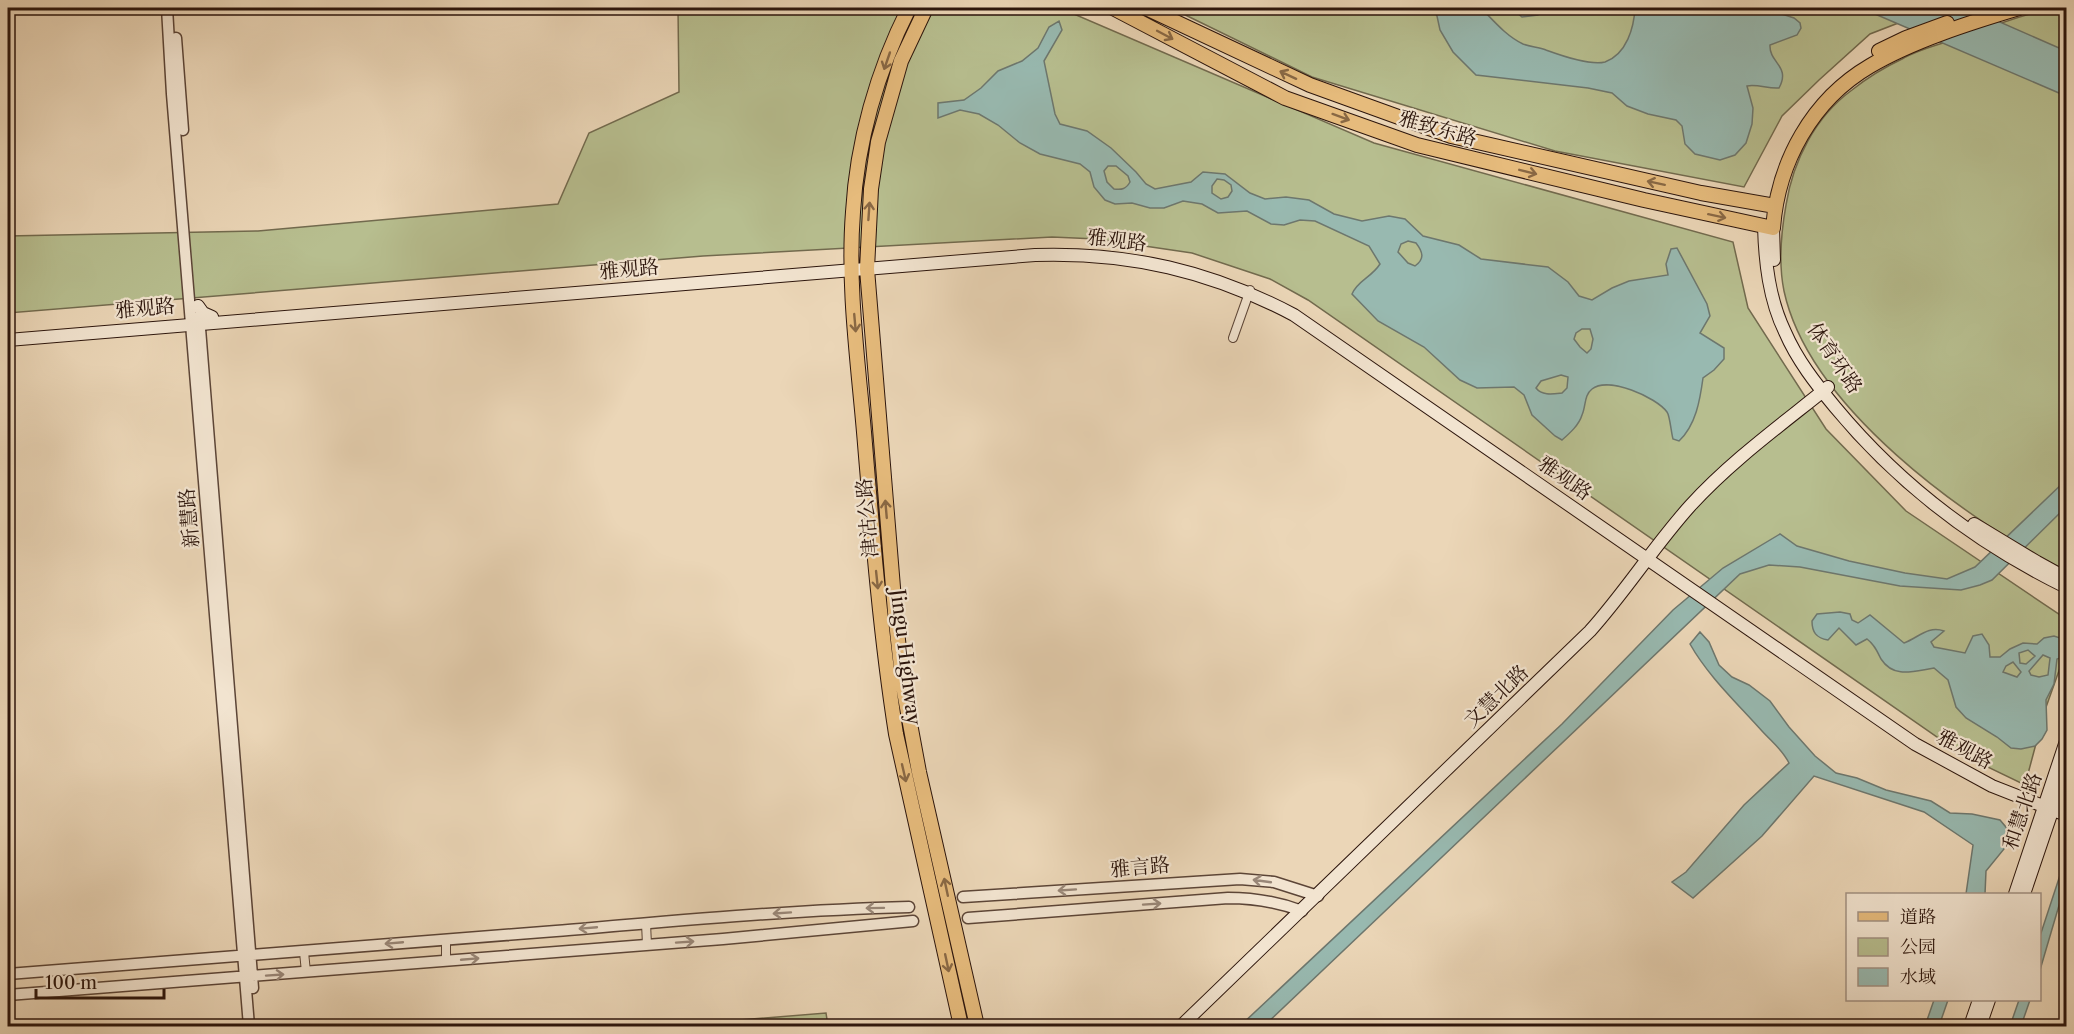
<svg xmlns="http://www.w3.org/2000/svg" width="2074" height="1034" font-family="'Libre Caslon Text','Noto Serif SC',serif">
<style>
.green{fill:#b7be8f;stroke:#726a4e;stroke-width:1.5}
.water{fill:#98b9b0;stroke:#6d776e;stroke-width:1.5;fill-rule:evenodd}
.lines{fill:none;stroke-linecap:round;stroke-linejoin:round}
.minor-casing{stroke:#5c4537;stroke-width:10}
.tertiary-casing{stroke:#5c4537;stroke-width:13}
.secondary-casing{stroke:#2c150c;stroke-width:14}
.primary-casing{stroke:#2c150c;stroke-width:16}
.minor{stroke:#f2e4d0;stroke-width:8}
.tertiary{stroke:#f2e4d0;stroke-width:10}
.secondary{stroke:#f2e4d0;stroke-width:12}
.primary{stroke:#e6bb7c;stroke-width:14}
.oneway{stroke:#896844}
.oneway2{stroke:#998778}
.labels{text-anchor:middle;stroke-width:4.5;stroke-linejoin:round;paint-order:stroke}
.street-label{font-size:20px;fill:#2c150c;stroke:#f2e4d0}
</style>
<rect width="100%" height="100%" fill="#ebd6b7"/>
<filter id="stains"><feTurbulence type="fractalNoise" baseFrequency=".00333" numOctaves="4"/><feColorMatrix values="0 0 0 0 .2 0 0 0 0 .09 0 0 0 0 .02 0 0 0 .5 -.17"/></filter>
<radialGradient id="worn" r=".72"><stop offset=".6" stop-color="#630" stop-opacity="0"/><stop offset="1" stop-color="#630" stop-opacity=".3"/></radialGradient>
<path class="green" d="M678,8h382l314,135 359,99 15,66 78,121 80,82 160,108v32l-21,59 -20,75 -62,-30 -655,-455 -38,-21 -78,-26 -95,-14 -45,-2 -349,19 -695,57v-77l250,-5 300,-27 31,-71 90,-41z
M1171,8h766l-67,26 -51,46 -37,36 -38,71 -189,-36 -243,-74z
M2052,8h14v563c-100,-51 -257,-164 -282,-280 -6,-29 -3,-58 2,-86 7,-44 29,-88 66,-115 15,-12 33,-23 50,-31 19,-11 43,-16 64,-23 28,-11 57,-21 86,-28z
M826,1013l2,13h-87l-1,-6z"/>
<path class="water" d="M1432,8h49c12,12 25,28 42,36 7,3 16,3 23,6 14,5 44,16 59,12 22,-8 29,-35 30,-54h129l30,10 6,5 1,5 -4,7 -27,10c-1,18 21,21 9,43 -11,1 -21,-4 -32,-2l6,22 -1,16 -6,19 -11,12 -15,5 -25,-6 -10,-10 -3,-18 -6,-6 -28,-6 -21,-8 -15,-13 -24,-5 -112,-13 -23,-23 -13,-22 -3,-14z
M1511,8h34l-7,7 -16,2z
M1861,8h107l98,43v45z
M1059,21l3,9 -18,31 11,53 5,10 27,7 24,17 25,24 10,12 9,5 36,-7 12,-10 22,2 25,19 15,6 21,-2 23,3 25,14 28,7 27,-5 16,3 18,17 36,9 22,14 67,8 20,15 11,14 13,4 20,-12 17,-7 39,-6 -2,-11 5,-15 6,-1 30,56 3,12 -10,17 24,15v11l-10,11 -11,8c-3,22 -7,47 -24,63l-6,-2c-2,-7 -3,-23 -6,-27 -11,-15 -59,-36 -75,-23 -8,6 -6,17 -10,26 -3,10 -12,18 -20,25l-7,-4 -23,-21 -8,-20 -10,-8 -37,1 -17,-8 -36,-33 -46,-26 -26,-27c6,-14 19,-16 28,-30l-11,-18 -54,-25 -15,-1 -16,5 -13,-1 -24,-13 -29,2 -16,-9 -19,-3 -19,7h-14l-18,-5 -17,1 -10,-4 -11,-13 -4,-15 -10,-8 -40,-10 -20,-11 -22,-18 -19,-11 -19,-4 -22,8v-15l26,-3 17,-12 17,-17 24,-10 16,-13 11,-21zM1108,166h8l12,10 2,6c-4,7 -8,8 -16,7l-7,-7 -3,-11zM1217,179l7,1 7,5 1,6 -4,6 -7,2 -9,-6v-7zM1408,241l8,2c7,9 9,16 -1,23l-7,-3 -10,-11 3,-8zM1582,329h8l3,10 -2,10 -4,4 -7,-6 -6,-8 2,-6zM1561,375l7,2 -1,11 -5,5c-9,1 -20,3 -26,-5l5,-7z
M2066,480v27l-74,73 -12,5 -19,5 -61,-4 -100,-19 -31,-2 -29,9 -476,452h-24l322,-302 111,-114 50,-42 57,-34 17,12 52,15 56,12 42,6 28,-12z
M1840,612l10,2 2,6 6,3 12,-8 34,28c14,-5 24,-18 40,-12l-13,11 3,5 31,6 8,-17 9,-2 7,11 1,12h10l10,-8 13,-6 14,1 7,-6 10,-2 12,4v16l-9,3 -3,25 -8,16 1,30 -5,9 -7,7 -14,3 -10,-1 -14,-11 -31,-19 -10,-11 -8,-27 -14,-12c-20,3 -40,11 -53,-9 -4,-8 -7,-15 -14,-20l-11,6 -17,-17 -11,12c-12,-2 -16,-8 -16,-19l5,-7zM2028,650l7,6 -9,8 -6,-1 -1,-10zM2043,655l7,3 -2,17 -9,2 -8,-2 -2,-4zM2013,662l8,10 -4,5 -14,-5 3,-6z
M1700,632l9,10 10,23 13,12 17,8 21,16 19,26 26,29 21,17 21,5 29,12 45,11 19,12 22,1 28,6 10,12 -6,17 -18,22 -1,23h-19l7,-49 -49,-33 -110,-36 -52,60 -69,62 -21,-16 14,-10 58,-67 45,-42c-7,-14 -17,-21 -27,-32 -25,-28 -54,-55 -72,-87z
M2066,857v35l-6,10 -20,68v-34z
M1934,1000h14l-9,26h-14z
M2019,1000h11l-9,26h-11z"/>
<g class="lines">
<g class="minor-casing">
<path id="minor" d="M1233,338l17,-48
M646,923l1,22
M446,939v22
M304,952l2,20"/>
</g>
<g class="tertiary-casing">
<path id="tertiary" d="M167,8l5,86 77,932
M176,38l7,92
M199,316l54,672
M963,897l277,-18 34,3 44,14
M968,918l260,-20c27,0 50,4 74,13
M8,974c182,-13 365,-28 548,-43 117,-10 235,-21 353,-24
M8,995l715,-56 190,-18"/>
</g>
<g class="secondary-casing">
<path id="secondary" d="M1764,226c1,36 5,73 21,106 12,28 31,52 50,75 63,76 143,137 231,180
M1773,228l1,32
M198,306l5,7 9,4
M8,340l1027,-85c94,-3 176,16 259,60l621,429 77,42 74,29
M1974,524l63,38 29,16
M2015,894l51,-153
M2024,894l42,-124
M1181,1026l409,-395c36,-40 64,-85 100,-125 41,-45 91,-81 138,-119
M1970,1026l9,-26
M1980,1026l9,-26"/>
</g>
<g class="primary-casing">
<path id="primary" d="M909,8c-32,63 -52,134 -56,204 -6,77 6,156 12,232 8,97 16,194 31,290l65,292
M926,8l-25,53 -23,81 -7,47 -4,80 28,343 8,74 16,86 58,254
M1113,8l172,90 132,47 227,55 129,28c5,-66 39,-128 97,-162 42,-25 102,-44 149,-58
M1146,8l164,77 141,51 250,57 74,13
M1879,51l27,-13 41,-15"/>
</g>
<use href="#minor" class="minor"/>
<use href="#tertiary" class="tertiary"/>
<use href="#secondary" class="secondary"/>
<use href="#primary" class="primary"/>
</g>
<defs><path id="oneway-shaft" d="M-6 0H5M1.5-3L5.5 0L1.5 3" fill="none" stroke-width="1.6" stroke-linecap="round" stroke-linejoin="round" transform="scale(1.5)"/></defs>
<g class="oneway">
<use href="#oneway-shaft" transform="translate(1165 35) rotate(28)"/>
<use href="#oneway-shaft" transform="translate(887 61) rotate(109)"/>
<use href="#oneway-shaft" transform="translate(1288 75) rotate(-155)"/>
<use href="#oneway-shaft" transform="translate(1341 117) rotate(20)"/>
<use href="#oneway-shaft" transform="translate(1528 172) rotate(14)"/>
<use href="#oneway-shaft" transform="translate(1656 183) rotate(-168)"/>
<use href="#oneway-shaft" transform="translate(869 211) rotate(-86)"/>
<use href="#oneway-shaft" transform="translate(1717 216) rotate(12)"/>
<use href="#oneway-shaft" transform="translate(855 323) rotate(85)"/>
<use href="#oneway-shaft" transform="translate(886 509) rotate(-95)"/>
<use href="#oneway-shaft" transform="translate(877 580) rotate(84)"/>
<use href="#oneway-shaft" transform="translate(904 773) rotate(77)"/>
<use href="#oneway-shaft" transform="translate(946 887) rotate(-102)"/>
<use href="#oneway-shaft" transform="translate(947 963) rotate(78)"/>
</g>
<g class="oneway2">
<use href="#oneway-shaft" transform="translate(1262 881) rotate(-172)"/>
<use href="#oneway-shaft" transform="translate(1067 890) rotate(176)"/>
<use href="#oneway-shaft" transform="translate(1152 904) rotate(-4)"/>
<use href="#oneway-shaft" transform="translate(875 908) rotate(179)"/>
<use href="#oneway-shaft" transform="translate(782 913) rotate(176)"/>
<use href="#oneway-shaft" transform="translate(588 928) rotate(175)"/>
<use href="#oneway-shaft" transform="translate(685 942) rotate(-4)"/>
<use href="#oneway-shaft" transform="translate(394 943) rotate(175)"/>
<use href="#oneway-shaft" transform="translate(470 959) rotate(-5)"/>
<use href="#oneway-shaft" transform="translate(275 975) rotate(-4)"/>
</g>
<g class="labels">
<g class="street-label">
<text transform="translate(1438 128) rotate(16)" y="7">雅致东路</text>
<text transform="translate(1117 240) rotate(7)" y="7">雅观路</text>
<text transform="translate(629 269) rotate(-5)" y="7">雅观路</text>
<text transform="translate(145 308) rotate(-5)" y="7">雅观路</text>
<text transform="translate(1835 358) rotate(56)" y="7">体育环路</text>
<text transform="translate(1565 478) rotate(35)" y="7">雅观路</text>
<text transform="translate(189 518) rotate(-95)" y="7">新慧路</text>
<text transform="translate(867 518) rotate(-95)" y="7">津沽公路</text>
<text transform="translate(906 657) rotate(83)" y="7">Jingu Highway</text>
<text transform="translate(1496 696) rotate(-44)" y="7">文慧北路</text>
<text transform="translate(1965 749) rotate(28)" y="7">雅观路</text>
<text transform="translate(2022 811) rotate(-71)" y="7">和慧北路</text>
<text transform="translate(1140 867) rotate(-5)" y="7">雅言路</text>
</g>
</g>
<rect width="2074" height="1034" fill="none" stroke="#ebd6b7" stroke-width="30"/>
<rect x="9" y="9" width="2056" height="1016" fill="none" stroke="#2c150c" stroke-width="3"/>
<rect x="15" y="15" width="2044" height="1004" fill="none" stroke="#2c150c" stroke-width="1.5"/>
<rect x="1846" y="893" width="195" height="108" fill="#f2e4d0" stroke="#a39182" stroke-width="1.5"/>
<rect x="1858" y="912" width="30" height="9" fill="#e6bb7c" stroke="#a39182" stroke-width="1.5"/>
<text x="1900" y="923" font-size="18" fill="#2c150c">道路</text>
<rect x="1858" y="938" width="30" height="18" fill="#b7be8f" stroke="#a39182" stroke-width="1.5"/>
<text x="1900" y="953" font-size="18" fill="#2c150c">公园</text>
<rect x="1858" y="968" width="30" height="18" fill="#98b9b0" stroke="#a39182" stroke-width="1.5"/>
<text x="1900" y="983" font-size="18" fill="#2c150c">水域</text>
<path d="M36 989v9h128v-9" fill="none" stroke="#2c150c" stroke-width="3"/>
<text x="45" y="989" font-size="18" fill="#2c150c" stroke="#f2e4d0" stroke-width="4.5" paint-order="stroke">100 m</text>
<rect width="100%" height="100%" filter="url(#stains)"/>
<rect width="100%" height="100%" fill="url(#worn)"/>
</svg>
